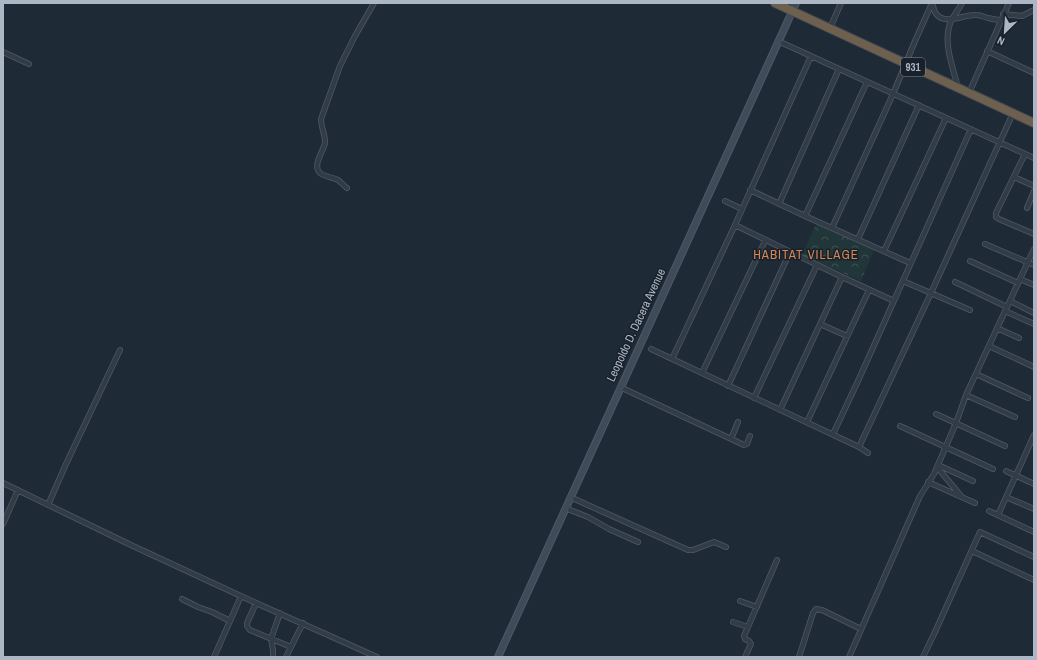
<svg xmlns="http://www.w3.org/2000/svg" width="1037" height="660" font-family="'Archivo Narrow',sans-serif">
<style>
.park{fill:url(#park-crowns)}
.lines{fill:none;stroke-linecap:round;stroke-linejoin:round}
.street-casing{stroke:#505965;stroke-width:6}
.secondary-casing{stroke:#505965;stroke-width:8}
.highway-casing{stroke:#3d4651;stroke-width:10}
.street{stroke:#323c47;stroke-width:4.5}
.secondary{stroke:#404b5a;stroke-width:6}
.highway{stroke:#6e604f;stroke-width:8}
.labels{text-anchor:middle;stroke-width:3;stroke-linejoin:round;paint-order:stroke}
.shield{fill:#18212b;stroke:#808996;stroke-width:1}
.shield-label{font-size:11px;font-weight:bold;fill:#acb6c4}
.street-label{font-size:12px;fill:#acb6c4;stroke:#18212b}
.neighbourhood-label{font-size:13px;letter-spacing:1px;fill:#d68755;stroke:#18212b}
</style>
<defs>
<pattern id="park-crowns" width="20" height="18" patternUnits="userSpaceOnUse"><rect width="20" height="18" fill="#203638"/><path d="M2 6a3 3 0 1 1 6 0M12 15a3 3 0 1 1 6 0" fill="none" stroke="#3e5153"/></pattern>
</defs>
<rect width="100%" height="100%" fill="#1f2a37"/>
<path class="park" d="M816,224l58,26 -13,31 -59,-26z"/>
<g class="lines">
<g class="street-casing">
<path id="street" d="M932,3c1,3 2,7 3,9 8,15 29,2 41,3 5,0 8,2 12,3 4,1 9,2 13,2
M1003,14l19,2 12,-6
M830,28l11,-25
M778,41l256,117
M987,51l47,22
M3,52l26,12
M958,88c-5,-21 -16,-46 -7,-67 3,-6 8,-12 11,-18
M969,93l40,-90
M1025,154l-29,59v4l3,2 35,15
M1014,177l20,9
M347,188c-3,-2 -6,-6 -9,-8 -6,-3 -13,-3 -18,-7 -8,-7 3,-21 5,-30 1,-5 -4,-16 -4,-24l19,-53 15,-30 19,-33
M750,190l55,26 105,47
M725,201l17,8
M779,204l60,-135
M1027,208l7,-17
M805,216l62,-134
M735,225l107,52 52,24
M832,228l61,-134 22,-53 17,-38
M858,239l61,-134
M985,244l49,21
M884,251l62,-133
M970,261l48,22
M1020,279l14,6
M903,281l67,29
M955,282l52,25
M1010,301l24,12
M1005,311l29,13
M820,324l27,12
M997,328l22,10
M989,346l45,21
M651,349l208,98 9,6
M672,359l63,-134 76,-169
M702,373l63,-132
M976,374l52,24
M728,386l62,-134
M620,387l124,58 3,-1 3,-8
M966,395l49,22
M754,398l63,-133
M780,410l62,-133
M936,414l69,32
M807,422l62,-132
M900,426l93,43
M833,434l25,-53 113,-252
M731,439l7,-17
M859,447l72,-154 82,-180
M938,465l35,16
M937,467l24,29
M1006,471l28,13
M928,482l47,21
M3,483l130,63 123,57 121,54
M570,497l118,53h5l21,-8 12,5
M1006,497l28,12
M48,505l18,-41 54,-114
M565,508l23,9 21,12 29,13
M989,511l45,21
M998,515l36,-80
M3,524l15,-34
M972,551l62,29
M182,599l16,8 14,5 18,9 11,-25
M740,601l17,6
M256,603l-9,20v3l3,4 41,17
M733,622l15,5
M214,657l16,-36
M273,657v-7l-2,-11 9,-26
M286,657l17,-34
M745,657l6,-13 -2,-3 -4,-2 -1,-3 33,-76
M799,657l14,-44 3,-4 6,1 39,19
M849,657l71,-161 14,-22 22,-51 10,-28 68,-146
M923,657l12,-25 45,-100 54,25"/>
</g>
<g class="secondary-casing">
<path id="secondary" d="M498,657l298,-654"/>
</g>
<g class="highway-casing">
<path id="highway" d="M775,3l259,120"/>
</g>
<use href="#street" class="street"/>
<use href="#secondary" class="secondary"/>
<use href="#highway" class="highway"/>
</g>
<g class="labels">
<rect class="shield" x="901" y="58" width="24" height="18" rx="3"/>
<g class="shield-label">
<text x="913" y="71">931</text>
</g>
<g class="street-label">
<text transform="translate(636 325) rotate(-65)" y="4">Leopoldo D. Dacera Avenue</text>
</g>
<g class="neighbourhood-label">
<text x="806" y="259">HABITAT VILLAGE</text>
</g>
</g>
<rect width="1037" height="660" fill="none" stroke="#acb6c4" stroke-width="8"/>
<g transform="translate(1005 32) rotate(205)" stroke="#18212b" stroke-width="3" paint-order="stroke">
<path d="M0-3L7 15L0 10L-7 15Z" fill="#acb6c4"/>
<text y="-6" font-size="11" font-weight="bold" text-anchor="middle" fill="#acb6c4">N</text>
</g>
</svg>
